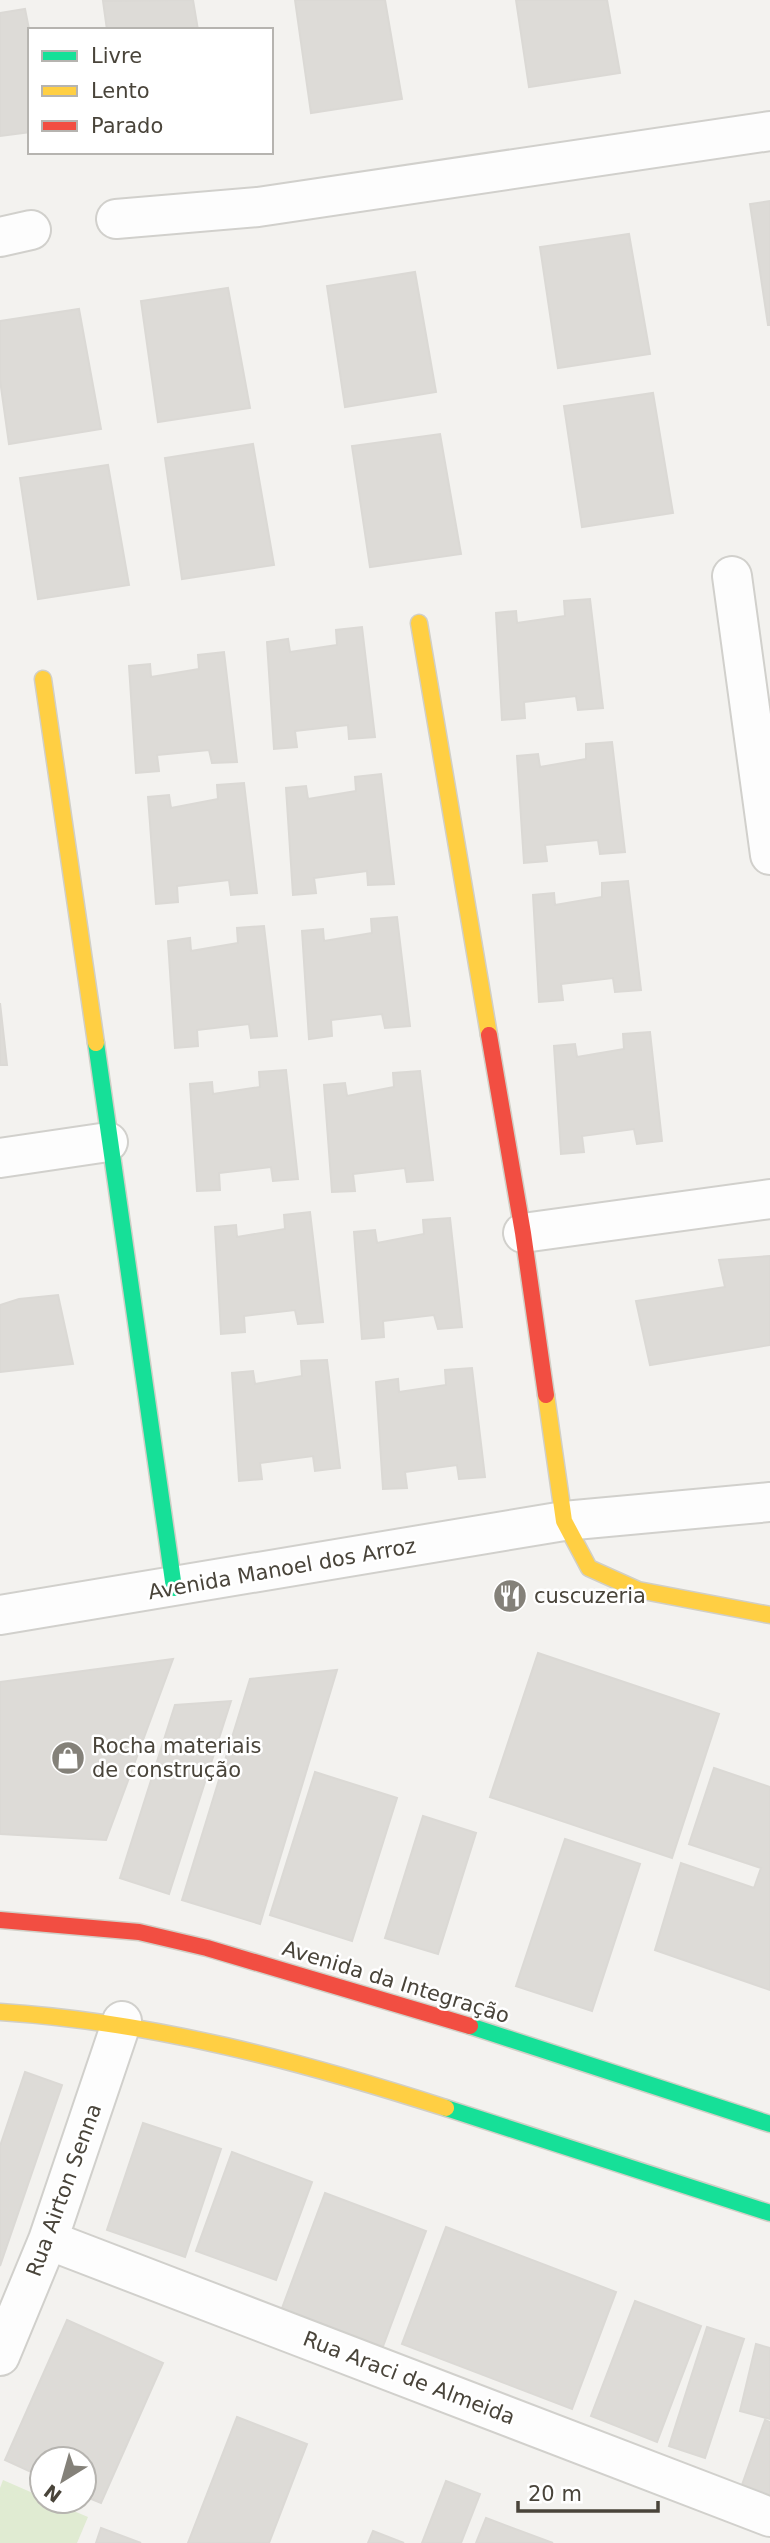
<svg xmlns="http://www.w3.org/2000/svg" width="770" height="2543" font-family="'DejaVu Sans',sans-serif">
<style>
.green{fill:#e0ebd2}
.building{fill:#dddbd7;stroke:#dbd9d5;stroke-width:2}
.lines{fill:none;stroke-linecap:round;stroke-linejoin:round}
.street-casing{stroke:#d1d0cc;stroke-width:42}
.fast-casing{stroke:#d1cfc6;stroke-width:19}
.slow-casing{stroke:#d1cfc6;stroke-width:19}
.jam-casing{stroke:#d1cfc6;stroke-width:19}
.street{stroke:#fdfdfd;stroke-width:38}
.fast{stroke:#16e098;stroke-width:16}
.slow{stroke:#ffcf43;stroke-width:16}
.jam{stroke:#f24e42;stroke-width:16}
.labels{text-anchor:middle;stroke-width:5;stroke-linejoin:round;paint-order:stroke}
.street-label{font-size:21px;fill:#49443a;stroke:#fff}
.poi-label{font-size:21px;fill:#49443a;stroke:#fff;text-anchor:start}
</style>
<rect width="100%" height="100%" fill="#f3f2ef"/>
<path class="green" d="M3,2480l39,17v4h8l38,16 -11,26h-77v-55z"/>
<path class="building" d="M193,0l5,30h-91l-4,-29z
M295,0h90l17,99 -91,14z
M516,0h91l13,73 -91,14z
M25,9l5,25v98l-30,4v-123z
M770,201v124h-2l-18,-121z
M629,234l21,120 -92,14 -18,-121z
M415,272l21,120 -91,15 -18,-121z
M228,288l22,120 -92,14 -17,-121z
M79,309l22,120 -92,15 -9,-64v-59z
M653,393l20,120 -91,14 -18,-121z
M440,434l21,120 -91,13 -18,-121z
M253,444l21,121 -92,14 -17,-121z
M108,465l21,120 -91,14 -18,-121z
M590,599l13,109 -25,2 -2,-14 -52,6 1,16 -23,2 -6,-107 20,-2 1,12 48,-7 -1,-15z
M362,627l13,110 -26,2 -1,-14 -53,6 2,16 -23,2 -7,-107 21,-3 2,13 47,-7 -1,-15z
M224,652l13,110 -25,1 -3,-13 -52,5 2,16 -23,2 -7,-107 21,-2 1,13 48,-8 -1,-14z
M612,742l13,110 -25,2 -2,-14 -53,5 2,16 -23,2 -7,-107 21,-2 2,13 46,-8v-15z
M381,774l13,110 -26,1 -1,-14 -53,7 2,15 -23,2 -7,-107 20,-2 2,13 48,-8 -1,-14z
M244,783l13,110 -26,2 -2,-15 -52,6 1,16 -22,2 -8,-107 21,-2 2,13 47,-9 -1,-14z
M628,881l13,109 -26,2 -2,-14 -52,6 2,16 -24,2 -6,-107 21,-2 1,12 47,-8v-14z
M397,917l13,109 -25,2 -3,-14 -51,6 1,16 -23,3 -7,-108 21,-2 1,12 48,-8 -1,-14z
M264,926l13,110 -26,2 -2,-14 -52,6 1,16 -23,2 -7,-107 22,-3 1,13 47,-8 -1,-15z
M0,1003l7,62h-7z
M650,1032l12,109 -25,3 -3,-15 -52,7 2,16 -23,2 -7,-108 21,-2 2,13 47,-8 -1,-15z
M286,1070l12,109 -25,2 -2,-14 -52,6 1,17 -23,1 -7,-107 22,-2 1,12 47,-7 -1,-15z
M420,1071l13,109 -26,2 -2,-14 -52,6 2,17 -23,1 -8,-107 21,-2 2,13 47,-9 -1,-14z
M310,1212l13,110 -25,2 -3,-14 -51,6 1,16 -24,2 -6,-107 21,-2 1,12 48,-8 -1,-14z
M450,1218l12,109 -24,2 -4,-14 -51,6 1,16 -22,2 -8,-107 21,-2 2,13 47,-9 -1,-14z
M770,1256v89l-120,20 -14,-64 89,-14 -6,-27z
M58,1295l15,69 -73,8v-67l19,-6z
M327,1360l13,108 -25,3 -2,-15 -53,7 2,16 -23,2 -7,-108 21,-2 2,13 47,-8 -1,-15z
M472,1368l13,109 -26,2 -2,-14 -52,7 2,16 -24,1 -7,-107 22,-3 1,13 47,-7 -1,-15z
M538,1653l181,61 -47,144 -182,-61z
M173,1659l-67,181 -106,-6v-152z
M337,1670l-77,254 -78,-24 68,-221z
M231,1701l-62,193 -49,-16 55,-173z
M714,1768l56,19v203l-115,-40 26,-87 73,25 7,-20 -72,-24z
M315,1772l82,26 -45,143 -82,-26z
M423,1816l53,17 -38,121 -53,-16z
M565,1839l75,25 -48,147 -76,-25z
M25,2072l37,13 -62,181v-120z
M143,2123l78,26 -36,108 -78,-27z
M232,2152l80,30 -36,98 -80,-29z
M325,2193l101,38 -47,126 -101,-38z
M446,2227l170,65 -44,117 -170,-65z
M635,2301l66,25 -44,116 -66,-26z
M67,2320l96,43 -62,140 -17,-7v-37h-42v18l-37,-17z
M707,2327l37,12 -39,119 -36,-12z
M756,2344l14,4v71l-30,-8z
M237,2417l70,27 -38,99h-81z
M765,2420l5,2v73l-28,-10z
M446,2481l34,13 -19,49h-39z
M486,2518l67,25h-77z
M101,2528l40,15h-45z
M373,2531l31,12h-36z"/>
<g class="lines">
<g class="street-casing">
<path id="street" d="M116,219l142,-12 512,-76
M0,237l31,-7
M732,576l38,279
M0,1158l108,-16
M523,1233l247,-34
M0,1615l564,-94 206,-19
M48,2240l722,277
M0,2356l48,-116 74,-219"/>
</g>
<g class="fast-casing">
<path id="fast" d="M96,1043l78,545
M470,2026l300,98
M446,2108l324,105"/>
</g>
<g class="slow-casing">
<path id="slow" d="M419,623l70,412
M43,679l53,364
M546,1395l18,126 25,47 49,22 132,25
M0,2012c154,10 299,49 446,96"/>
</g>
<g class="jam-casing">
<path id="jam" d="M489,1035l34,198 23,162
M0,1920l139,12 68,16 263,78"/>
</g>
<use href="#street" class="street"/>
<use href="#fast" class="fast"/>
<use href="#slow" class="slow"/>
<use href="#jam" class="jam"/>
</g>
<defs>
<g id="restaurant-disc" transform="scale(1.75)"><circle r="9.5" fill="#848179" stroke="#fff"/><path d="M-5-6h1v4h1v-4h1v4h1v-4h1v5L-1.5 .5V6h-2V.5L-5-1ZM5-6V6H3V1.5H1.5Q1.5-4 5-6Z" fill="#fff"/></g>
<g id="shop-disc" transform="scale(1.75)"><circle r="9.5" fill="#848179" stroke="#fff"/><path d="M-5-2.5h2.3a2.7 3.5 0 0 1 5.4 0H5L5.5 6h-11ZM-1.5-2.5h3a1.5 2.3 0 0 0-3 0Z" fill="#fff"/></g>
</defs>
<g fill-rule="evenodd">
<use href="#restaurant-disc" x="510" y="1596"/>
<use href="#shop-disc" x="68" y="1758"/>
</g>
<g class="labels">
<g class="street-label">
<text transform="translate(282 1569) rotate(-10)" y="7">Avenida Manoel dos Arroz</text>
<text transform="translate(396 1982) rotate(17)" y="7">Avenida da Integração</text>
<text transform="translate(64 2190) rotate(-70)" y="7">Rua Airton Senna</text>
<text transform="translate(409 2378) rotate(21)" y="7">Rua Araci de Almeida</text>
</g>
<g class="poi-label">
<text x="534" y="1603">cuscuzeria</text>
<text x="92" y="1753">Rocha materiais<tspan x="92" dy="24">de construção</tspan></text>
</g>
</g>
<rect x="28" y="28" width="245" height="126" fill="#ffffff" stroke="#b6b4b0" stroke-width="2"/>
<rect x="42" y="51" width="35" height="10" fill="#16e098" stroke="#b6b4b0" stroke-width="2"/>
<text x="91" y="63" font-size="21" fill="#49443a">Livre</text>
<rect x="42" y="86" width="35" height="10" fill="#ffcf43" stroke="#b6b4b0" stroke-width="2"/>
<text x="91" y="98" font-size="21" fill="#49443a">Lento</text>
<rect x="42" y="121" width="35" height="10" fill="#f24e42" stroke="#b6b4b0" stroke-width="2"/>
<text x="91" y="133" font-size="21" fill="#49443a">Parado</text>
<g transform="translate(63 2480) rotate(217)"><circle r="33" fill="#ffffff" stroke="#b6b4b0" stroke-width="2"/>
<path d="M0-5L12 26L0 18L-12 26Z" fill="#848179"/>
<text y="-10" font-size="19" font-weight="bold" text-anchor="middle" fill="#49443a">N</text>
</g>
<path d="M518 2501v10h140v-10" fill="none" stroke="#49443a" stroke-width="3.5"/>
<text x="528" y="2501" font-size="21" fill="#49443a" stroke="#ffffff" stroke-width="5" paint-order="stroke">20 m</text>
</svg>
